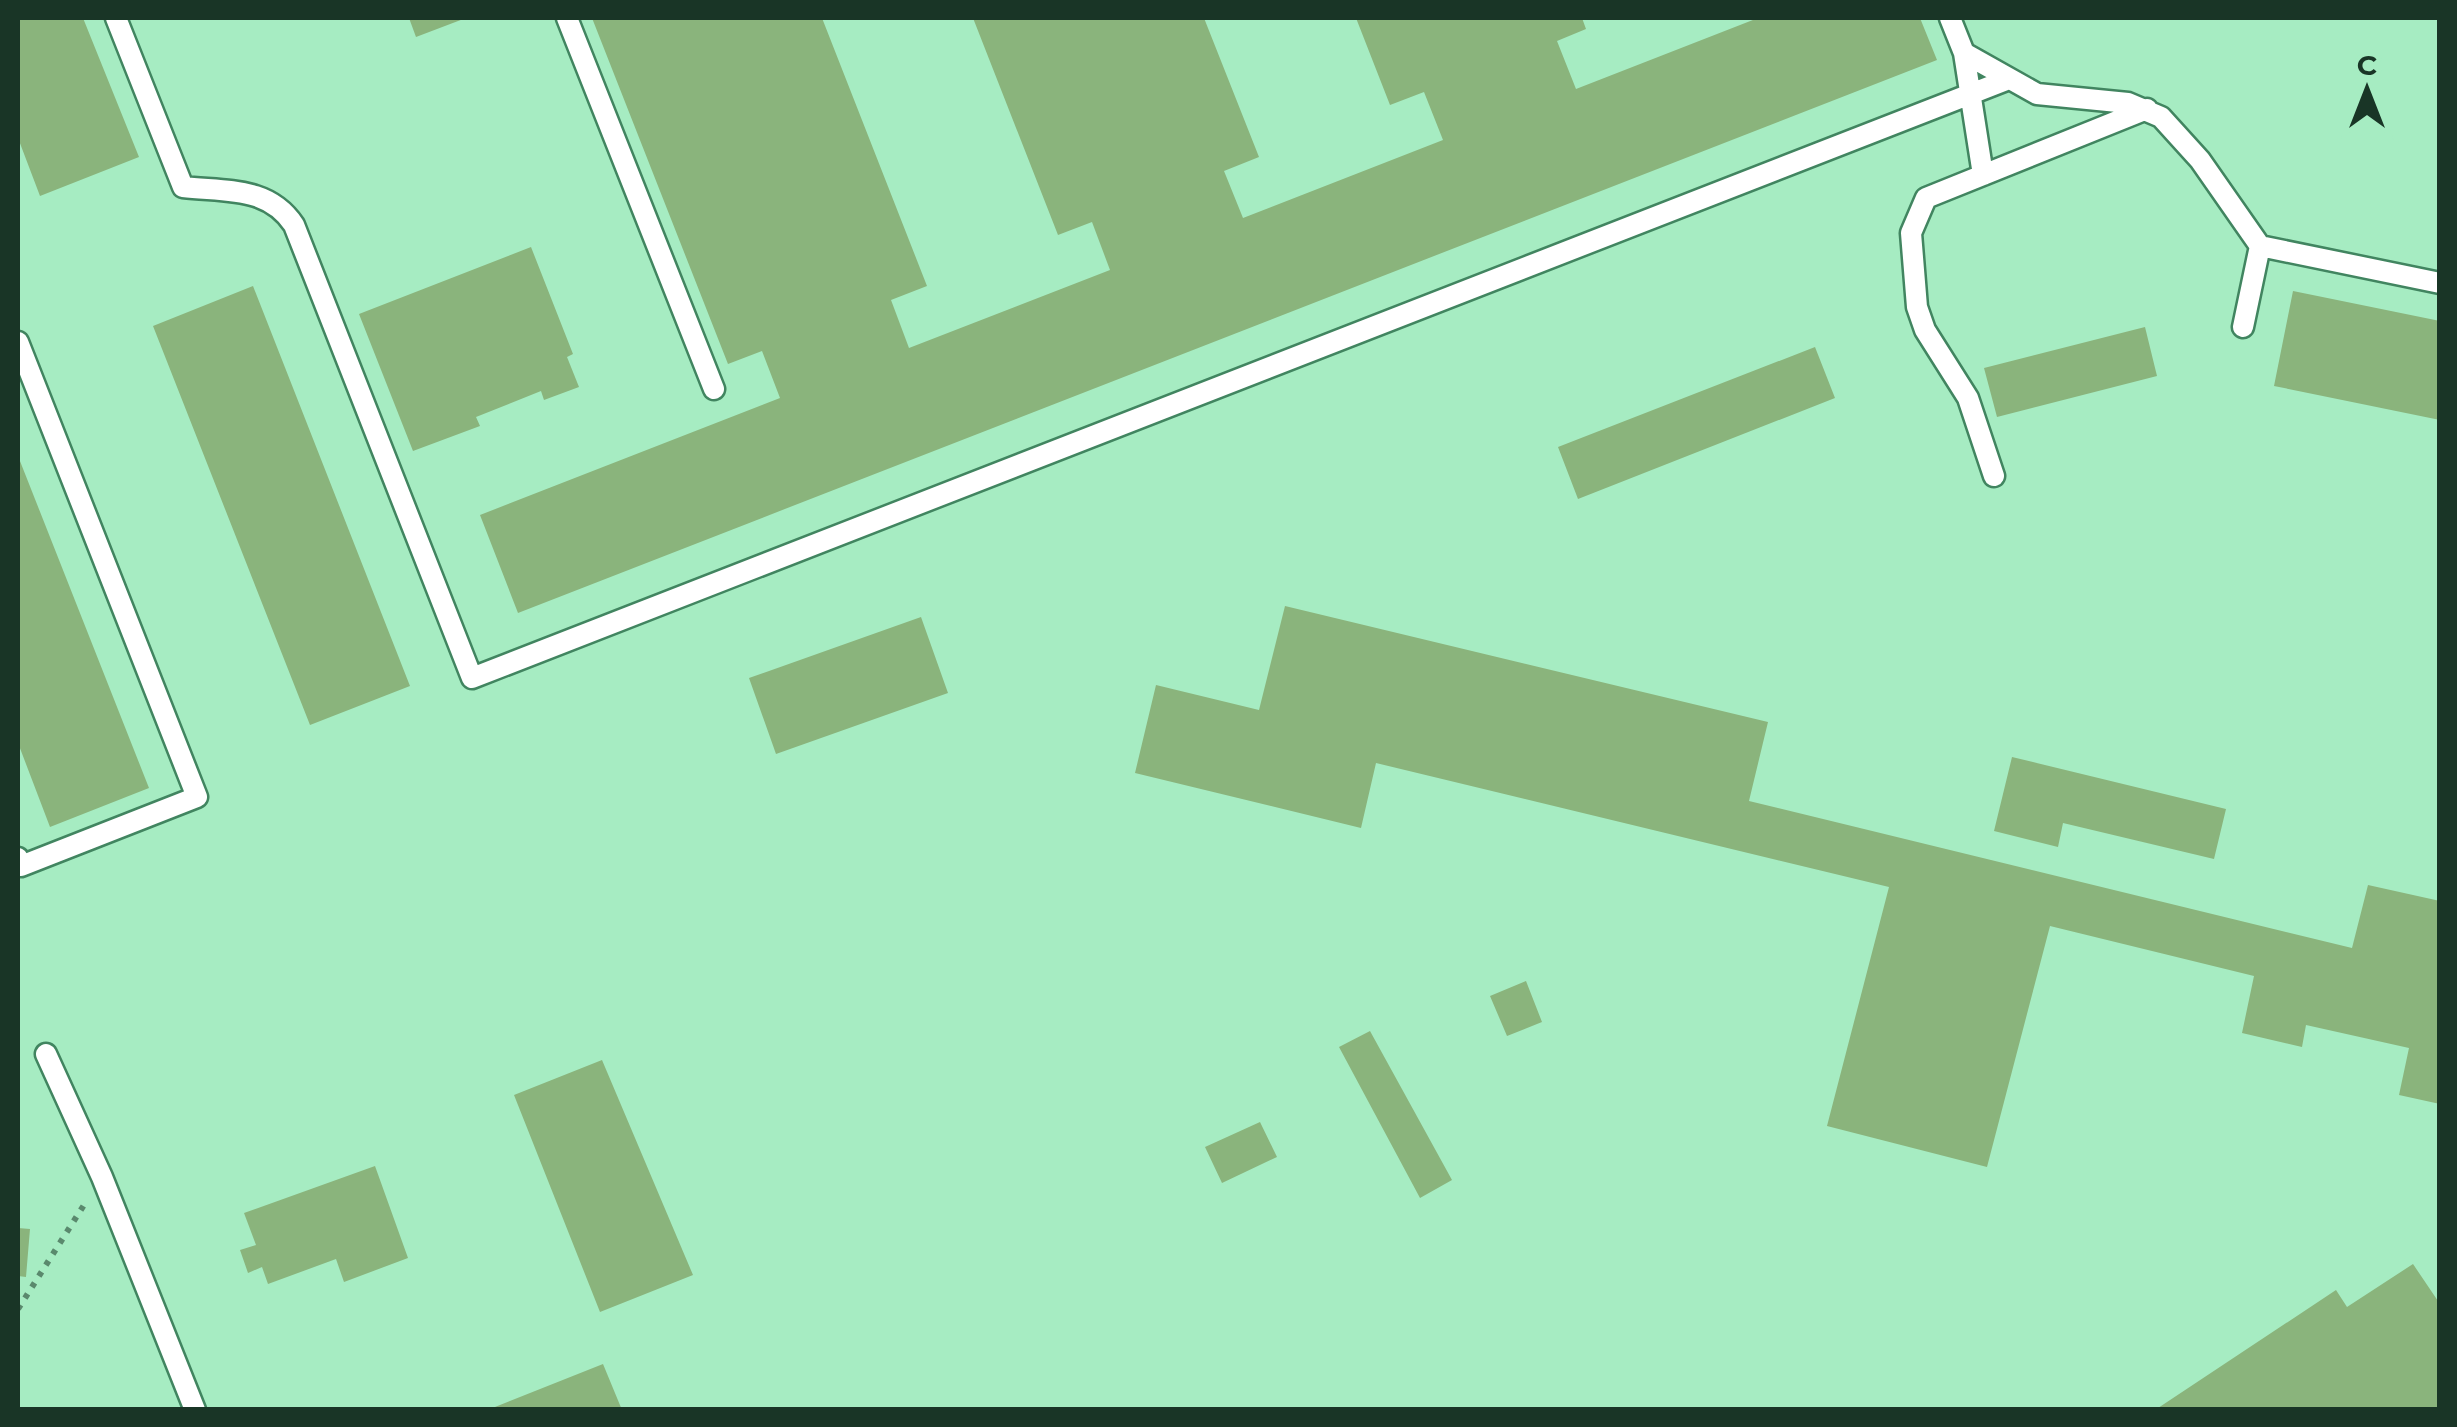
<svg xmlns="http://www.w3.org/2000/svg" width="2457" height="1427" font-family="Montserrat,sans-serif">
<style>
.building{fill:#8ab47c}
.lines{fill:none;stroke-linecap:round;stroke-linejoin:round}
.lane-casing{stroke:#418560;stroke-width:25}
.path{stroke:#5a896d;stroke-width:6;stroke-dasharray:5 8;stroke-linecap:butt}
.lane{stroke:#fff;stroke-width:20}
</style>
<rect width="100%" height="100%" fill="#a6ecc2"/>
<path class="building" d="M18,18h65l56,139 -99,39 -22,-58z
M409,18h57l-50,19z
M592,18h230l105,268 -36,14 18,48 201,-78 -18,-48 -34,13 -85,-217h231l55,139 -35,14 19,47 200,-78 -19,-48 -34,13 -34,-87h226l4,11 -29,12 19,48 182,-71h162l17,42 -1419,553 -38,-98 300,-117 -18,-47 -34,13z
M531,247l42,107 -6,3 12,30 -35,13 -3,-9 -65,26 4,9 -67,25 -54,-137z
M253,286l157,400 -100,39 -157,-399z
M2293,291l147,30v99l-166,-34z
M2145,327l12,49 -160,41 -13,-49z
M1815,347l20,51 -257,101 -20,-52z
M18,456l131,332 -99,39 -32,-84z
M1285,606l483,116 -19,79 603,147 16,-63 72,16v203l-41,-9 10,-47 -103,-23 -4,22 -60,-14 12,-57 -204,-50 -63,241 -160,-41 62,-239 -513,-124 -15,65 -226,-55 21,-88 103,25z
M921,617l27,76 -172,61 -27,-76z
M2012,757l214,52 -12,50 -151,-36 -5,24 -64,-16z
M1526,981l16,41 -35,14 -17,-40z
M1370,1031l82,149 -32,18 -81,-151z
M602,1060l91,215 -93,37 -86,-217z
M1260,1122l17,35 -55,26 -17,-36z
M375,1166l33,92 -64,24 -8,-23 -68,25 -6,-17 -14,6 -8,-23 16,-5 -12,-32z
M18,1228l12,1 -4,48 -8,-1z
M2413,1264l27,40v106h-285l181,-120 11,17z
M603,1364l19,46h-132v-1z"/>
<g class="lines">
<g class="lane-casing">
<path id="lane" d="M116,18l67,169c43,5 85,-1 111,38l178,453 1537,-599
M567,18l147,371
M1950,18l14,35 19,122
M1964,53l73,41 91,9 33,14 39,43 60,86
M2243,327l17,-81 180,37
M18,342l179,455 -176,69 -3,-8
M1994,476l-26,-78 -43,-68 -8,-23 -6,-74 15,-35 221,-89
M46,1054l56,123 93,233"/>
</g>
<path class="path" d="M18,1309l66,-104"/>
<use href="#lane" class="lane"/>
</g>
<rect width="2457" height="1427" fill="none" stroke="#193526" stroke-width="40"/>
<g transform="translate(2367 90)" stroke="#a6ecc2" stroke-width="8" paint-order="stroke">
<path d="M0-8L18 38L0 25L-18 38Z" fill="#193526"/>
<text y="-15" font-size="28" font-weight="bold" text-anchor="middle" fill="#193526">С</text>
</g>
</svg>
